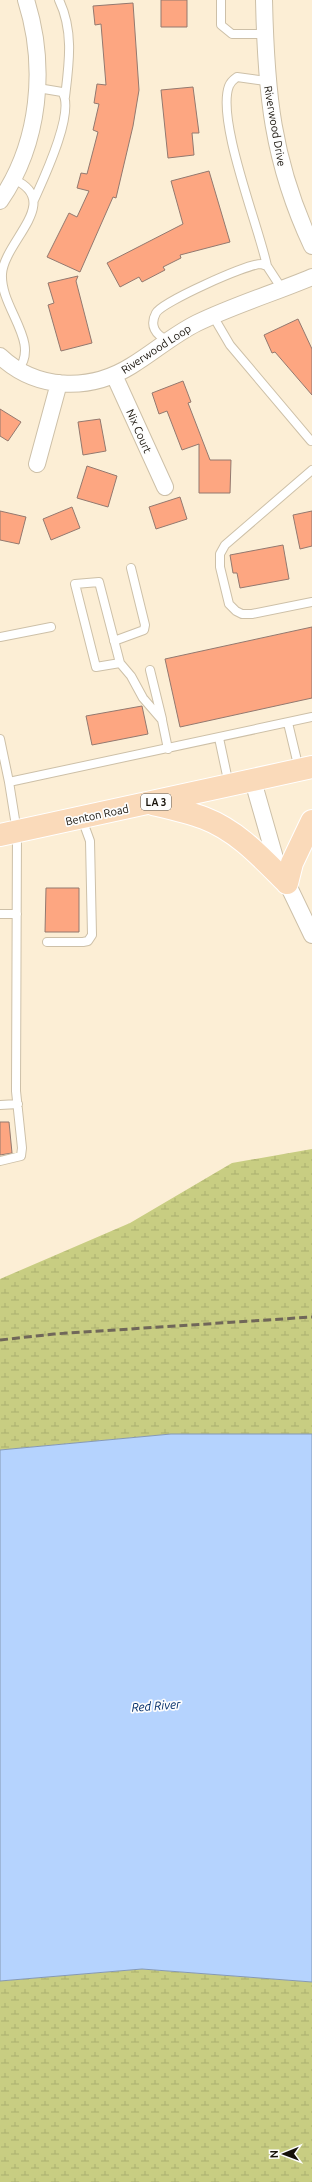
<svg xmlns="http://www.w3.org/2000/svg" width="312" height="2182" font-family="Ubuntu,sans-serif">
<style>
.wetland{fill:url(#wetland-marsh)}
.water{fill:#b5d3fe;stroke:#8599b4}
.building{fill:#fda681;stroke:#93796f}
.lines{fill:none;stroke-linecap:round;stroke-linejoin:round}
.lane-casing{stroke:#cdc0a8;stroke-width:10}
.street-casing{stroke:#cdc0a8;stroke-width:18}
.primary-casing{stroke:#fff;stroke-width:24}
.lane{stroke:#fff;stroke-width:8}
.street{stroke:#fff;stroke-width:16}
.primary{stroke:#fadaba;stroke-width:22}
.rail{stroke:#706759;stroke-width:3;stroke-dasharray:8 4;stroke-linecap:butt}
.labels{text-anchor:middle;stroke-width:3.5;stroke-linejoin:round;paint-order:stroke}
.shield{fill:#fdfdfd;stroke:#5b5852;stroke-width:1}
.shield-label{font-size:10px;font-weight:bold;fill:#161109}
.street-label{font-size:11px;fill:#161109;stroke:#fdfdfd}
.water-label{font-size:12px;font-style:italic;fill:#002c68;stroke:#fdfdfd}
</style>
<defs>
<pattern id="wetland-marsh" width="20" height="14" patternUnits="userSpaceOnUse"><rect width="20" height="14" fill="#c8cd82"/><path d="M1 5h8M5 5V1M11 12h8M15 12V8" fill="none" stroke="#abaf6f"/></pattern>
</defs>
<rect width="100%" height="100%" fill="#fceed5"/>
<path class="wetland" d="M312,1149v285h-141l-171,16v-171l130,-56 102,-60z
M142,1969l170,13v200h-312v-201z"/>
<path class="water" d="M171,1434h141v548l-170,-13 -142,12v-531z"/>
<path class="building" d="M161,0h26v27h-26z
M133,3l6,87 -6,36 -17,72 -3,-1 -33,75 -33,-15 22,-44 8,4 12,-26 -12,-3 4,-15 6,1 11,-42 -5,-2 6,-26 -5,-1 3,-19 9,1 -5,-61 -6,1 -2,-19z
M193,87l6,46h-7l2,22 -26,3 -7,-68z
M209,171l21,71 -50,13 1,3 -18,9 2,3 -23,12 -3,-5 -19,10 -13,-24 76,-39 -12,-43z
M78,276l-2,5 16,62 -31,8 -13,-46 6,-2 -6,-20z
M298,319l14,30v46l-37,-43 -3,1 -8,-18z
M183,381l8,21 -3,1 22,57h21l-1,33h-31v-49l-17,6 -15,-39 -8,3 -7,-21z
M0,409l21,13 -13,19 -8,-5z
M100,419l6,32 -23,4 -5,-33z
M87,466l30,10 -9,31 -31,-9z
M180,497l7,22 -31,10 -7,-22z
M72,507l8,21 -29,12 -8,-21z
M0,511l26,6 -7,27 -19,-4z
M312,511v35l-12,3 -7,-34z
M283,545l6,34 -49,9 -3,-15h-4l-3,-18z
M312,627v71l-132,29 -15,-68z
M142,706l6,28 -56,11 -6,-29z
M46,888h33v44h-34z
M0,1122h9l3,31 -12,2z"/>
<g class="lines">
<g class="lane-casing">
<path id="lane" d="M59,0c15,31 10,64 6,97
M221,0v25l11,9h33
M266,81l-29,-4c-4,3 -6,4 -8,9 -13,34 30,141 38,180
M13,179c51,22 -9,62 -11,95 -2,34 39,68 16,96
M34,200c9,-20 42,-89 28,-108l-24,-4
M213,316l17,29 81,96
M167,340c-11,-5 -18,-14 -11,-27 6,-11 91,-49 105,-49l6,2 15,23
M312,470l-87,75 -5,9v13l9,37 7,7 6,3h10l60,-12
M0,637l51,-10
M114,641l30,-11 1,-5 -14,-57
M120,663l-21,-81 -24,2 21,83 24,-4 11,13 12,22 19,22 6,29
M150,670l12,49
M288,723l11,46
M219,738l10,47
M0,739l9,43
M0,914h17
M47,942h36l5,-1 4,-6 -2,-94 -8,-22
M0,1105l18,-1
M0,1161l21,-5 1,-8 -6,-57 1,-259 -8,-50 303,-65"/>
</g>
<g class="street-casing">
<path id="street" d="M264,0c2,92 8,161 48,246
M0,201c40,-58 47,-135 26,-201
M0,356c36,34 89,36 131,10 23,-14 42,-31 66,-43 37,-18 77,-30 115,-46
M114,375l51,112
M37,464l22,-81
M253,781l22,77 37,77"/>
</g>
<g class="primary-casing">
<path id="primary" d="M153,804c17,4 35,8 51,14 34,13 58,40 83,65
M0,835l312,-68
M287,883l5,-20 20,-42"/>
</g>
<use href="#lane" class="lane"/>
<use href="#street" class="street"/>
<use href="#primary" class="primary"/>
<path class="rail" d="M0,1340l54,-6 258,-17"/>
</g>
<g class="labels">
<rect class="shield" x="141" y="794" width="30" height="16" rx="3"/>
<g class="shield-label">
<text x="156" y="806">LA 3</text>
</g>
<g class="street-label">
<text transform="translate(275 126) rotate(80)" y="4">Riverwood Drive</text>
<text transform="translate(156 349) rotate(-33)" y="4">Riverwood Loop</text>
<text transform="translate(139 431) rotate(66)" y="4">Nix Court</text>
<text transform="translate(97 815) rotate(-12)" y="4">Benton Road</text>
</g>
<g class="water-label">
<text transform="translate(156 1706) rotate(-4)" y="4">Red River</text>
</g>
</g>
<g transform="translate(284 2154) rotate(269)" stroke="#fdfdfd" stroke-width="3" paint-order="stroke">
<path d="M0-3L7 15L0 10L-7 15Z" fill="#161109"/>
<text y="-6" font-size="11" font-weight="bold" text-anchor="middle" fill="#161109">N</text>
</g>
</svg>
